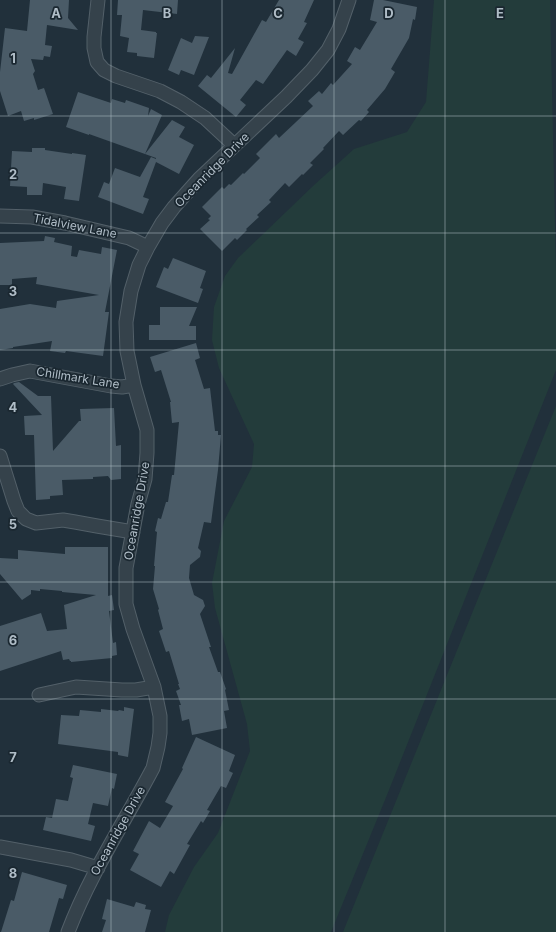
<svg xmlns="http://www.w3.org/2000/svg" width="556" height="932" font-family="Inter,sans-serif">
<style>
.green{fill:#233c3b}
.building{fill:#4a5b67}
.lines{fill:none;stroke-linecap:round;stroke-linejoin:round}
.minor-casing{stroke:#536069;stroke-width:15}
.minor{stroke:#35424b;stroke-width:13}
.grid{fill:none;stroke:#b0bdc7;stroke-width:1;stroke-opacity:0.55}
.labels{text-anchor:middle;stroke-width:3.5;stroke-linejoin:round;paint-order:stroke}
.street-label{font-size:12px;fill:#b0bdc7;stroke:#1a2730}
.grid-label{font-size:13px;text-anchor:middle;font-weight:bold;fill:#b0bdc7;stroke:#1a2730;stroke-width:3.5;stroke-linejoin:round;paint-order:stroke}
</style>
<rect width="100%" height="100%" fill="#21303b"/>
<path class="green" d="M434,0h116l6,271v99l-169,425 -56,137h-166l4,-17 25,-48 24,-34 32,-82 -3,-27 -32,-116 -3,-25 12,-62 28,-54 2,-23 -35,-76 -7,-28 2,-33 11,-31 13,-18 75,-72 41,-37 53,-17 19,-30z
M556,406v526h-213z"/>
<path class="building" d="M30,0h39l-1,18 10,12 -31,-5 -2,20 7,1 -2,11 -6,-1 -1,4 -12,-1 4,12 -2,3 5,16 6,-2 9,26 -19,6v-2l-10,3 -3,-10 -13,5 -8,-25v-19l5,-44 22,3z
M118,0h60l-1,14 -34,-4 -2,20 15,2v1h1l-3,25 -17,-2v-3l-10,-1 2,-14 -9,-2 2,-21h-5z
M279,0h35l-10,22 3,1 -9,16 6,3 -8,14 -9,-6 -24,34 -7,-4 -16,20 6,5 -10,12 -38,-31 9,-11 4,3 24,-30 -7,25 4,1 30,-54 4,2z
M374,0h9l34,7 -2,13 -2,-1 -4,19 -18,31 4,3 -10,17 -18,21 2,2 -8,9 -2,-1 -16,15 -4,-4 -16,17 1,1 -14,14 3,2 -10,10 -1,-1 -13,13 -4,-4 -16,17 2,2 -14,13 2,2 -13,12 1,1 -10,10 -2,-2 -13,13 -22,-22 10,-9 -2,-1 3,-3 -9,-9 20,-20 2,2 5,-5 2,1 12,-12 1,1 16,-16 -4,-4 20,-20 3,4 34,-32 -5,-5 11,-10 3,3 9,-11 2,2 19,-21 -5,-3 8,-14 5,3 17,-28 -7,-2z
M195,36l14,1 -15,38 -13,-5 -2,5 -11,-5 13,-32 11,5z
M78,92l33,11 1,-4 13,4 1,-3 23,8 -1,8 3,-7 11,6 -17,39 -56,-20v1l-23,-8z
M172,120l13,7 -6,10 15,8 -15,29 -23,-12 -13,35 6,2 -6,15 -45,-17 6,-15 5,2 6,-16 25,9 11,-20 5,2v-1l-11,-4z
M32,148h13v2l27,4v-1l14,2 -7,46 -15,-2 2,-12 -23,-4 -1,12h-15v-8l-17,-1 2,-35 20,1z
M45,236l10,2 -1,4 18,4 -1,10 6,1 2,-7 22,4 1,-7 15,3 -12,62h4l-6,44 -37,-5 -1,2 -15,-2 2,-10 -39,6v1l-13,2v-41l30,-5 26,4 1,-7 42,-6 -63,-11 1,-7 -25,2v6h-12v-42l44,-2z
M173,258l33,13 -6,17 3,1 -5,14 -42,-16 8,-20 4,2z
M160,307h37l-8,19h7v14h-47v-15h11z
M196,343l4,15 -5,2 9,29 6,-1 5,43h3v4h3l-3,35 -7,53 -7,-1 -6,26 3,3 -1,6 -10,8 -1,13 5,17 9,5 2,6 -5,8 11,33h-2l9,25h2l6,17 -1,1 4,20 -5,1 3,17 -35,7 -3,-16 -7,2 -3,-16h2l-5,-14 4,-2 -2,-5h1l-10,-33 -3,1 -7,-21 4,-2 -5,-19 1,-1 -6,-20 2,-23h-1l3,-34 -2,-1 3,-13 3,1 5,-17h2l4,-27h2l5,-53 -7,1 -2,-21h1l-10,-32 -6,2 -5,-15z
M19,382l19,14h13l2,55 26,-30h2l-1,-12 34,-1 2,38 5,-1v34l-10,1 -3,-4 -15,1v2l-31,1 1,15 -13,1v3l-14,1 -2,-65h-9l-1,-19 18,-1 -29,-31 1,-1z
M65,547h43v49l4,-1 2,15 -5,1 4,32 3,-1 1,13 -5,1v2l-41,4v-1h-1l-1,-2 -6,1 -2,-9 -61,20v-45l41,-13 6,18 20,-2 -3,-24 32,-10 -34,-3v-1l-22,-2v2l-9,-1v4l-9,6 -22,-26v-16l18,1v-9l47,4z
M124,707l10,2 -6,48 -10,-2v-3l-60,-8 3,-29 18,1 1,-6 21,2v-3l17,2 1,-1 5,1z
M196,737l39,18 -6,16 4,2 -7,15 -5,-2 -14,24 3,1 -7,12 -2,-2 -14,23 3,1 -16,29 -4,-3 -9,16 -31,-17 9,-16 -6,-3 16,-30 11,7 13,-22 -8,-4 18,-33 -1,-1z
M73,765l44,9 -3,15 -2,-1 -4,18 -15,-3 -5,21 7,2 -4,15 -48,-11 3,-13 6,1 4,-19 12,2 5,-23 -3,-1z
M22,872l45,13 -4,14 -4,-1 -10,34h-48l10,-32 3,1z
M107,899l27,8 2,-5 10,3 -1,4 6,1 -6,22h-43l4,-12 -4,-1z"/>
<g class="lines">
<g class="minor-casing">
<path id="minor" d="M98,0l-4,37v11l3,14 7,8 12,6 44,15 21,11 24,16 29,27
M0,216l32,1 33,6 64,15 19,9
M0,379l12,-4 18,-4 81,15 11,1 12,-2
M0,456l14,45 4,10 8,8 10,4 27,-3 12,2 22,4 36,6
M39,695l37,-8 46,3h14l18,-3
M0,847l71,13 27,8
M68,932c22,-58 56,-109 85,-164l5,-21 2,-14v-17l-6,-29 -21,-58 -7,-25v-36l12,-64 7,-25 2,-26v-23l-13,-45 -7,-34 -1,-29 5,-31 8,-26 9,-18 14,-24 12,-16 25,-28 87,-82 26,-27 16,-20 11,-21 10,-29"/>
</g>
<use href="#minor" class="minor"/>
</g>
<path class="grid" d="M111,0v932M222,0v932M334,0v932M445,0v932M0,116h556M0,233h556M0,350h556M0,466h556M0,582h556M0,699h556M0,816h556"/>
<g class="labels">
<g class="street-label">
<text transform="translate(212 170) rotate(-45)" y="4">Oceanridge Drive</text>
<text transform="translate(75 226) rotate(11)" y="4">Tidalview Lane</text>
<text transform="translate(78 378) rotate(9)" y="4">Chillmark Lane</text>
<text transform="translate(137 511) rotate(-80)" y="4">Oceanridge Drive</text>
<text transform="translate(118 831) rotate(-61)" y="4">Oceanridge Drive</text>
</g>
</g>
<g class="grid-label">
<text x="56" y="18">A</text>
<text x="167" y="18">B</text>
<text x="278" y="18">C</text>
<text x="389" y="18">D</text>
<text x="500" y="18">E</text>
<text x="13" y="63">1</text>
<text x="13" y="179">2</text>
<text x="13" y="296">3</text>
<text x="13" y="412">4</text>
<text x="13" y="529">5</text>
<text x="13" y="645">6</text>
<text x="13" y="762">7</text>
<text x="13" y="878">8</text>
</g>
</svg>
